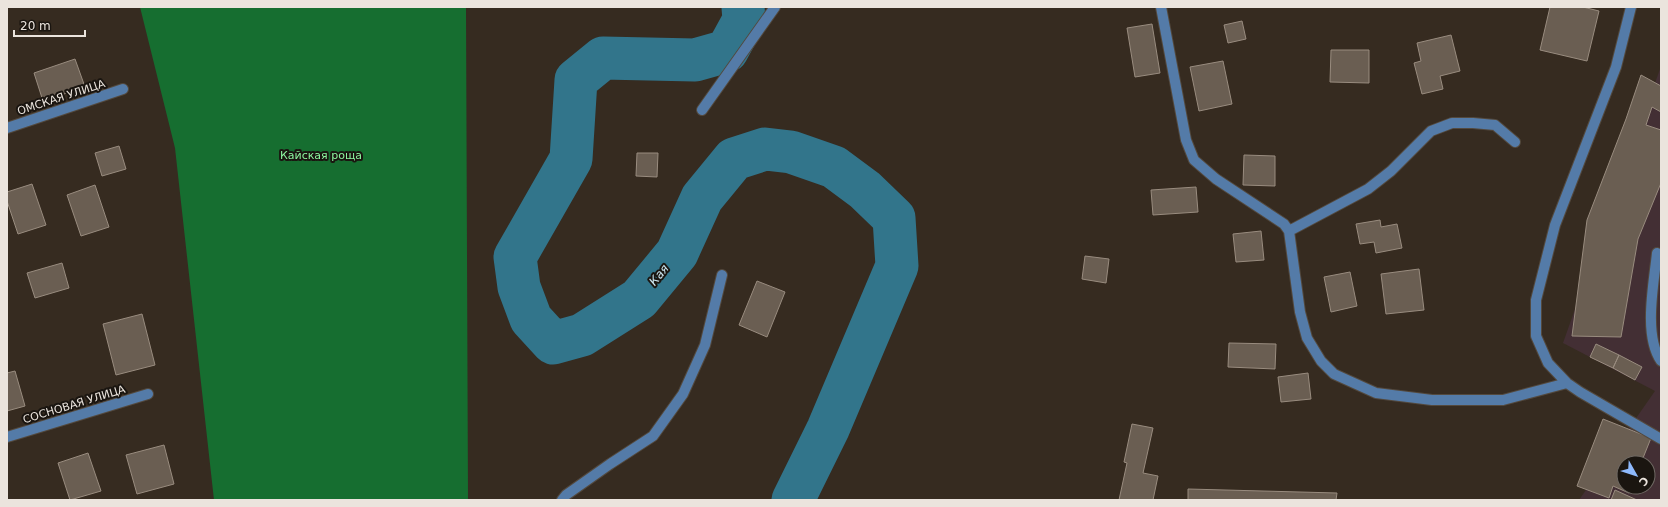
<svg xmlns="http://www.w3.org/2000/svg" width="1668" height="507" font-family="'DejaVu Sans',sans-serif">
<style>
.industrial{fill:#432f34;fill-rule:evenodd}
.forest{fill:#166e30}
.lines{fill:none;stroke-linecap:round;stroke-linejoin:round}
.river{stroke:#32758b;stroke-width:43}
.building{fill:#6a5e52;stroke:#998c7f}
.minor-casing{stroke:#53493e;stroke-width:12}
.minor{stroke:#547ba8;stroke-width:10}
.labels{text-anchor:middle;stroke-width:4;stroke-linejoin:round;paint-order:stroke}
.street-label{font-size:11px;fill:#ebe4dd;stroke:#1a1510}
.park-label{font-size:11px;fill:#8cf69f;stroke:#1a1510}
.water-label{font-size:12px;font-style:italic;fill:#cfe9f3;stroke:#1a1510}
</style>
<rect width="100%" height="100%" fill="#362b20"/>
<path class="industrial" d="M1661,59v441h-82l76,-109 -92,-48 97,-274zM1624,463h24v24h-24z"/>
<path class="forest" d="M140,7h326l2,493h-254l-39,-352z"/>
<g class="lines">
<path class="river" d="M743,7l1,13 -17,31 -32,9 -92,-2 -27,22 -5,79 -56,98 4,30 12,32 22,24 29,-8 57,-36 38,-46 25,-55 32,-39 31,-10 26,3 43,15 31,23 29,28 3,48 -69,163 -35,71"/>
</g>
<path class="building" d="M1550,7h33l16,4 -12,50 -47,-11z
M1242,21l4,18 -18,4 -4,-18z
M1152,24l8,49 -25,4 -8,-49z
M1451,35l9,36 -20,5 3,13 -21,5 -8,-31 7,-2 -4,-18z
M1331,50h38v33l-39,-1z
M75,59l10,28 -42,14 -9,-28z
M1223,61l9,43 -33,7 -9,-44z
M1641,75l20,11v26l-9,-5 -6,18 15,5v53l-23,56 -17,98 -49,-1 15,-116 39,-101z
M119,146l7,23 -24,7 -7,-23z
M637,153h21l-1,24 -21,-1z
M1244,155l31,1v30l-32,-1z
M32,184l14,41 -28,9 -11,-33v-9z
M95,185l14,42 -28,9 -14,-41z
M1196,187l2,25 -45,3 -2,-25z
M1380,220l1,7 16,-3 5,24 -26,5 -2,-11 -14,2 -4,-20z
M1261,231l3,29 -28,2 -3,-28z
M1085,256l24,3 -3,24 -24,-4z
M62,263l7,25 -34,10 -8,-25z
M1419,269l5,41 -38,4 -5,-40z
M1350,272l7,34 -26,6 -7,-35z
M757,281l28,11 -18,45 -28,-12z
M142,314l13,51 -39,10 -13,-51z
M1229,343l47,1 -1,25 -47,-2z
M1596,344l23,11 -6,13 -23,-11z
M1619,355l23,12 -7,13 -22,-12z
M15,371l10,35 -18,5v-38z
M1308,373l3,26 -30,3 -3,-25z
M1603,419l48,19 -10,25h-17v24h8l-3,6 -16,-7 -4,12 -32,-12z
M1132,424l21,4 -10,45 15,3 -5,24h-34l8,-37 -3,-1z
M164,445l10,39 -37,10 -11,-39z
M88,453l13,38 -31,9 -12,-37z
M1188,489l149,4 -1,7h-148z
M1615,490l22,10h-26z"/>
<g class="lines">
<g class="minor-casing">
<path id="minor" d="M1161,7l25,133 8,20 22,19 68,45 5,7 11,81 7,26 14,23 13,13 42,19 56,7h71l64,-17
M1631,7l-15,60 -61,158 -19,75v36l12,27 19,20 13,9 81,47
M702,110l73,-103
M7,128l116,-39
M1289,231l79,-42 23,-18 40,-40 21,-8h21l22,2 20,17
M1657,253c-3,30 -14,82 4,108
M7,437l141,-43
M562,500l4,-5 44,-31 43,-28 30,-42 22,-49 17,-70"/>
</g>
<use href="#minor" class="minor"/>
</g>
<g class="labels">
<g class="street-label">
<text transform="translate(61 97) rotate(-18)" y="4">ОМСКАЯ УЛИЦА</text>
<text transform="translate(74 404) rotate(-17)" y="4">СОСНОВАЯ УЛИЦА</text>
</g>
<g class="park-label">
<text x="321" y="159">Кайская роща</text>
</g>
<g class="water-label">
<text transform="translate(659 275) rotate(-51)" y="4">Кая</text>
</g>
</g>
<rect width="1668" height="507" fill="none" stroke="#ebe4dd" stroke-width="16"/>
<g transform="translate(1636 475) rotate(129)"><circle r="19" fill="#1a1510" stroke="#6e6862"/>
<path d="M0-3L7 15L0 10L-7 15Z" fill="#8eb9fc"/>
<text y="-6" font-size="11" font-weight="bold" text-anchor="middle" fill="#ebe4dd">С</text>
</g>
<path d="M14 30v6h71v-6" fill="none" stroke="#ebe4dd" stroke-width="2"/>
<text x="20" y="30" font-size="12" fill="#ebe4dd" stroke="#1a1510" stroke-width="3" paint-order="stroke">20 m</text>
</svg>
